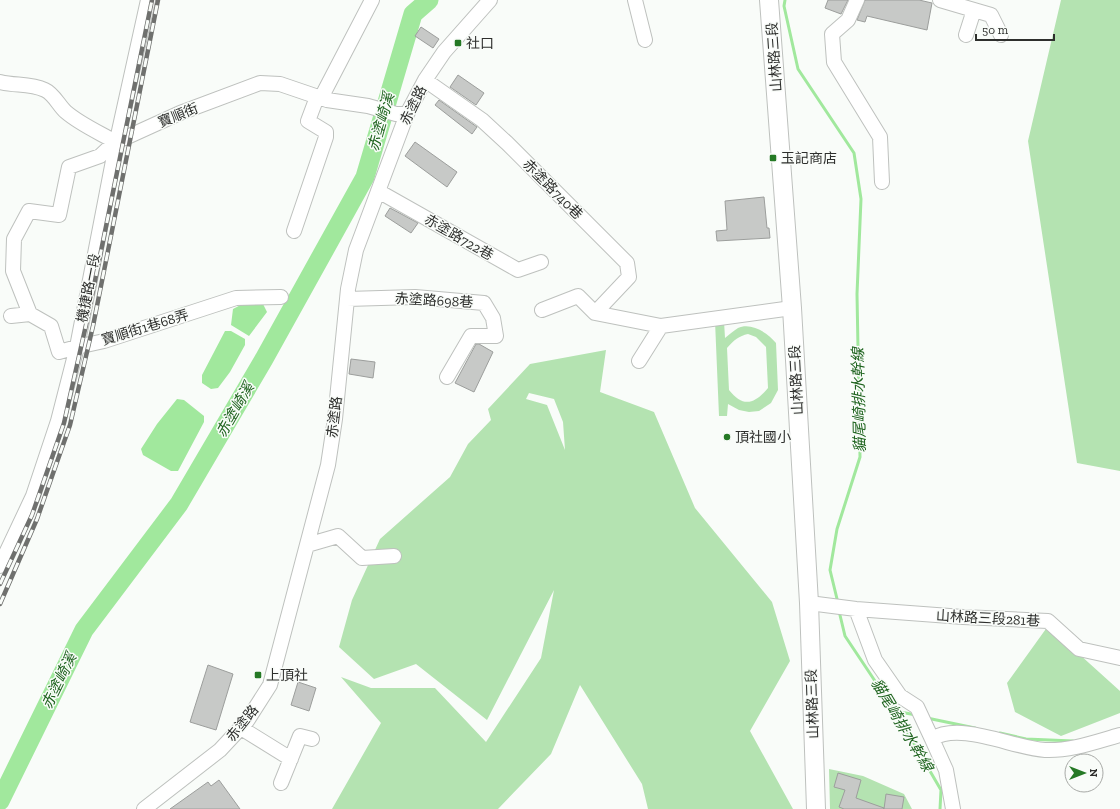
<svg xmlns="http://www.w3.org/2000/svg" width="1120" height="809" font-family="'Zilla Slab','Noto Sans TC',serif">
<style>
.green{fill:#b4e3b1;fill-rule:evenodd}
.water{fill:#a1e89d}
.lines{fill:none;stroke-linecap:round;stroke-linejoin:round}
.stream{stroke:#a1e89d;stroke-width:3}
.river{stroke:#a1e89d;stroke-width:19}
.building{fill:#c7c9c7;stroke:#9c9e9c}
.minor-casing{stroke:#bec1be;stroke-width:16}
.major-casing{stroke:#bec1be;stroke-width:20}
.minor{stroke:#fff;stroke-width:14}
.major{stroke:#fff;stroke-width:18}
.rail-casing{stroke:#6f706e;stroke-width:4.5}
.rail{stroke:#f9fcf9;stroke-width:3;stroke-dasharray:9;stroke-linecap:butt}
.poi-dot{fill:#257925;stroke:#f9fcf9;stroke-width:1.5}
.labels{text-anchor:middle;stroke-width:3;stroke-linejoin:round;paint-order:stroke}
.poi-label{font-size:14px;fill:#2e2f2d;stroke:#f9fcf9;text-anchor:start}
.street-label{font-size:14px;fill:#2e2f2d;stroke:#f9fcf9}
.water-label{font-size:15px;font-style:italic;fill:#1f641f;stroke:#f9fcf9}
</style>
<rect width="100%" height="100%" fill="#f9fcf9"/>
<path class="green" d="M1061,0h59v471l-43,-8 -49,-322z
M715,321h9l1,17c4,-3 8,-7 13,-10 13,-6 30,5 38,15l2,47 -7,13 -12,8 -10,1 -10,-2 -11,-6 -1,12h-8zM748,334l8,3 10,10 2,41c-13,16 -25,20 -39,2l-2,-42c7,-8 12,-12 21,-14z
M606,350l-6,42 54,20 41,96 77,94 18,59 -40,70 43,78h-145l-6,-25 -62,-99 -29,69 -53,55h-166l49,-86 -40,-46 30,11h64l51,54 55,-84 13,-68 -67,130 -71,-56 -42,15 -35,-32 13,-47 28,-61 70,-62 18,-33 23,-24 -3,-11 42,-45zM529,393l25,6 9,23 2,28 -18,-45 -21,-6z
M1048,626l72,65v22l-59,23 -46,-24 -8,-29z
M829,769l34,7 41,18 8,15h-82z"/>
<path class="water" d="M250,300l13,4 4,8 -18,24 -18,-11 2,-16z
M225,331h6l14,8v6l-15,27 -12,16 -7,1 -9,-6v-8z
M177,399l7,1 20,16v6l-26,49h-7l-28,-16 -2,-6 16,-25z"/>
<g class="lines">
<path class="stream" d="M785,0l-1,6 14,63 56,84 7,46 -4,95 3,163 -23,72 -7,41 8,33
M839,611l6,25 50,75 46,79 -1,19
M895,711l21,4
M927,718l48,10
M1000,733l26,6 47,2"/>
<path class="river" d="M0,801l84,-171 95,-126 85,-145 101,-182 48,-163 16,-14"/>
</g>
<path class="building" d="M828,0h20l-7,14 -16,-6z
M865,0h54l13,3 -5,27 -60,-14 -2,6 -8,-2z
M421,27l18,12 -6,9 -18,-12z
M458,75l26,18 -8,12 -26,-18z
M439,100l38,27 -5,7 -37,-29z
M415,142l42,30 -10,15 -42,-31z
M764,197l3,31h2l1,10 -53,3 -1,-10 11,-1 -2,-29z
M390,208l28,15 -7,10 -26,-17z
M476,344h3l14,8 -19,40 -19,-9z
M351,359l24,3 -2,16 -24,-4z
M208,665l25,9 -17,56 -26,-8z
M298,682l18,6 -7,23 -18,-6z
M838,773l23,7 -5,18 28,10 -1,1h-39l-5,-2 6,-17 -11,-3z
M219,780l21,29h-70l38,-27 3,4z
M886,794l18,3 -2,12h-18z"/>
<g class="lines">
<g class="minor-casing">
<path id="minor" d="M635,0l10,40
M857,0l-9,20 -16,14 2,28 46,75 2,45
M940,0l51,15 10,20
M966,35l8,-25
M425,80l57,40 25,23 120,120 2,14 -34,36
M0,82c15,4 30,1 45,8 9,4 14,16 21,22 14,12 32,20 48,29l11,-3 55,-25 80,-30 20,1 47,16 41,6 28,8h11
M321,98l51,-98
M378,191l140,79 23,-8
M294,231l32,-94v-5l-18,-11 9,-24
M347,299l68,-2 69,6 9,15 3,18h-25l-24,41
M542,310l36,-14 17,17 66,13 131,-18
M30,314l21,12 8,26 18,-5 27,-6 132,-43 45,-1
M30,314l-17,-43 1,-32 15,-28 30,4 10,-48 31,-11 17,-16
M11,316l19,-2
M639,361l22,-35
M307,545l31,-9 24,22 32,-2
M0,566l33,-70 25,-75 19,-74 40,-207 31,-140
M809,603l47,6 107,8 85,4 31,28 41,9
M856,609l19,51 25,36 17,11 15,32
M241,728l50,31
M281,783l19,-47 12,3
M144,809l76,-59 27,-29 23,-36 58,-220 7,-46 13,-130 8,-39 51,-136 18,-34 19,-28 46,-52
M953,809l-7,-39 -14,-31c28,-18 81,9 113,11 26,1 50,-8 75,-15"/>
</g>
<g class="major-casing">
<path id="major" d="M769,0l23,308 17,295 7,206"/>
</g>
<use href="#minor" class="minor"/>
<use href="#major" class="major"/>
<g class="rail-casing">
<path id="rail" d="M0,584l32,-69 32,-92 22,-98 66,-325
M0,604l37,-85 33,-94 23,-99 65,-326"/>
</g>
<use href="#rail" class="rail"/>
</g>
<g class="poi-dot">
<rect x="454" y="39" width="8" height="8" rx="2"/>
<rect x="769" y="154" width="8" height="8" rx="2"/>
<circle cx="727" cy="437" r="4"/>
<rect x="254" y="671" width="8" height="8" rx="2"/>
</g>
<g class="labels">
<g class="poi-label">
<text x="466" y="48">社口</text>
<text x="781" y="163">玉記商店</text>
<text x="735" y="442">頂社國小</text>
<text x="266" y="680">上頂社</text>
</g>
<g class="street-label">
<text transform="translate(774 57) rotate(-94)" y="5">山林路三段</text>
<text transform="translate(413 105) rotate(-64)" y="5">赤塗路</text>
<text transform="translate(178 115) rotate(-22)" y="5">寶順街</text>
<text transform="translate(553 189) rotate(45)" y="5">赤塗路740巷</text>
<text transform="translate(459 237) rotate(30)" y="5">赤塗路722巷</text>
<text transform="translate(88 288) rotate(-79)" y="5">機捷路一段</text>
<text transform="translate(434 300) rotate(3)" y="5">赤塗路698巷</text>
<text transform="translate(145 327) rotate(-17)" y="5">寶順街1巷68弄</text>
<text transform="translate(796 380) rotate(-93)" y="5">山林路三段</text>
<text transform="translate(334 417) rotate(-83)" y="5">赤塗路</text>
<text transform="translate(988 618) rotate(3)" y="5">山林路三段281巷</text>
<text transform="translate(812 704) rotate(-92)" y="5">山林路三段</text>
<text transform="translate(242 723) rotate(-51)" y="5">赤塗路</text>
</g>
<g class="water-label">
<text transform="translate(381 122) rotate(-74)" y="5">赤塗崎溪</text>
<text transform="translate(859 400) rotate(-91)" y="5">貓尾崎排水幹線</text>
<text transform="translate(235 410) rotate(-60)" y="5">赤塗崎溪</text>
<text transform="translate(59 681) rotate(-64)" y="5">赤塗崎溪</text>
<text transform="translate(902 725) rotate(59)" y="5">貓尾崎排水幹線</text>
</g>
</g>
<g transform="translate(1084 773) rotate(90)"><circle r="19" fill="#f9fcf9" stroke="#a8aaa7"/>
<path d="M0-3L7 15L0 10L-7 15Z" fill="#257925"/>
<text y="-6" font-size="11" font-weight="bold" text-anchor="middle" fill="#2e2f2d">N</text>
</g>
<path d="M976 34v6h78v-6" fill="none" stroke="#2e2f2d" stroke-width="2"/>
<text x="982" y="34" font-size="12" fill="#2e2f2d" stroke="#f9fcf9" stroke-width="3" paint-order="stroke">50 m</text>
</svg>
